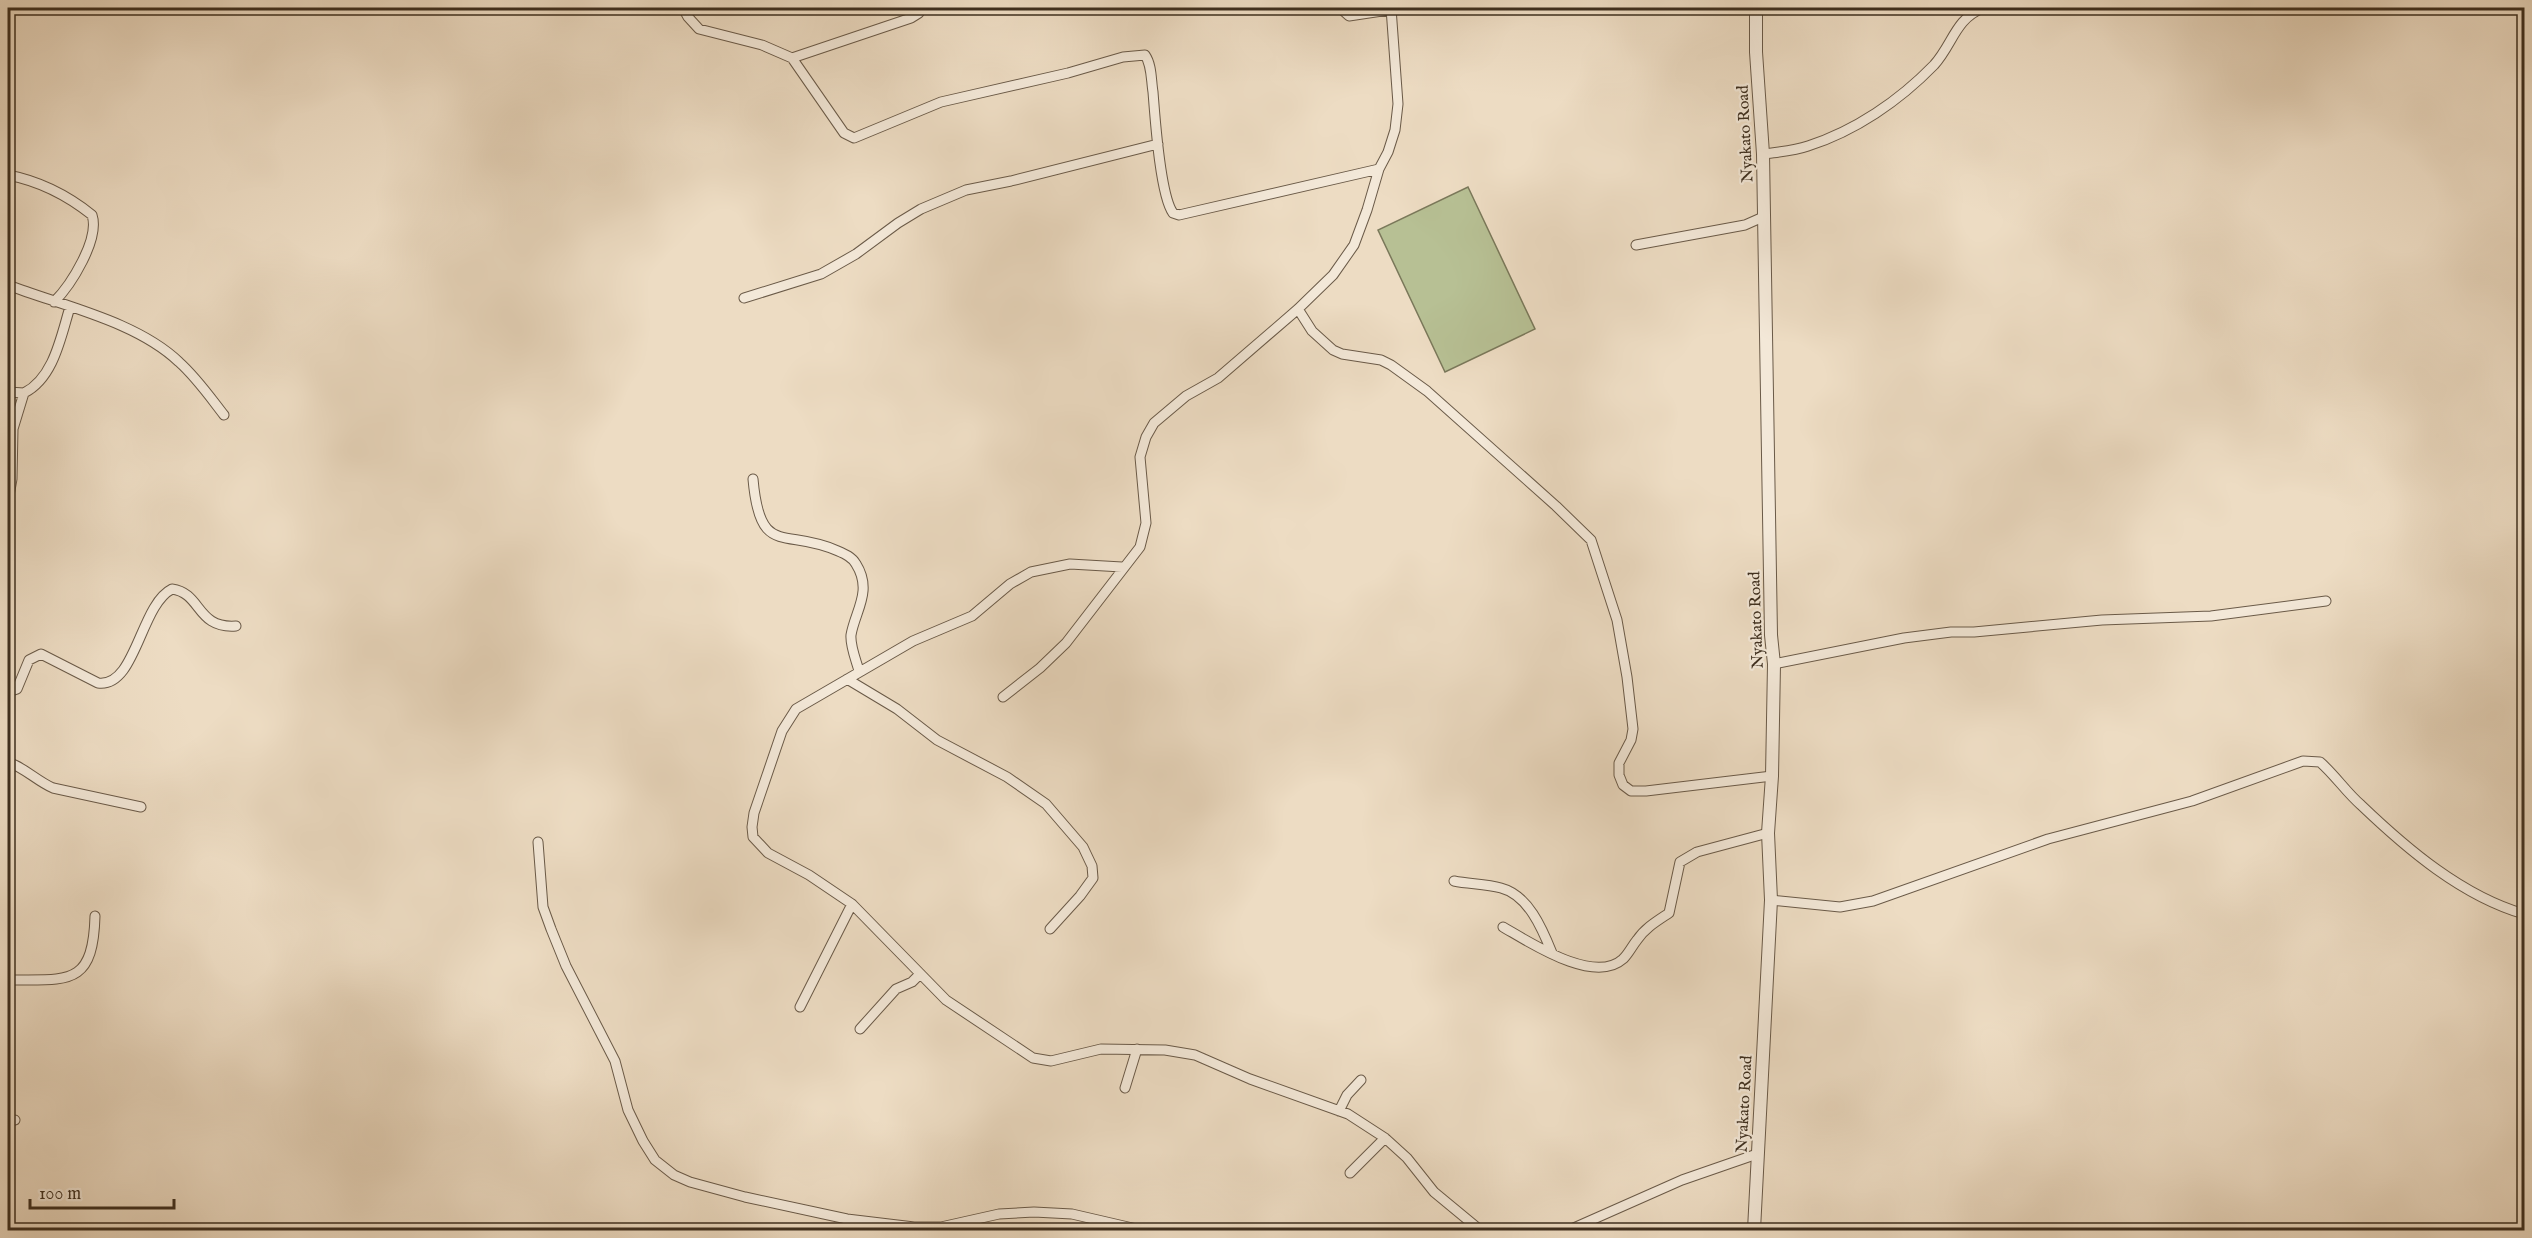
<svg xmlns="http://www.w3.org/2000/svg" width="2532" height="1238" font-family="'IM FELL English',serif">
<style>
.green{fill:#b7c094;stroke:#7a785a;stroke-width:1.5}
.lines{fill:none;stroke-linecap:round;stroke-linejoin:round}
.minor-casing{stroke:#6a5a48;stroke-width:11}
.tertiary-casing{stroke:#6a5a48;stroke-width:14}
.minor{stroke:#f3e8d8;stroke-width:9}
.tertiary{stroke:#f3e8d8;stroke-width:12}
.labels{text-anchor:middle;stroke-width:4.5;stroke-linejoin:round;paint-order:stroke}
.street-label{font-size:16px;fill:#3e2f1f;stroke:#f3e8d8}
</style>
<rect width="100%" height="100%" fill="#eddcc3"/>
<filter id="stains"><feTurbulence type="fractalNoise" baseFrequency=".00333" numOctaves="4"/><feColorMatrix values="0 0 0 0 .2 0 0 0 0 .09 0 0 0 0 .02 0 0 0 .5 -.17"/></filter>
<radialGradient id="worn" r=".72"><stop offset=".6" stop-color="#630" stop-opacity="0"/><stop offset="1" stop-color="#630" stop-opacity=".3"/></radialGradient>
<path class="green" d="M1468,187l67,142 -90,43 -67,-142z"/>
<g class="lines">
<g class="minor-casing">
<path id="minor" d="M683,8l5,9 11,12 63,16 30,13 52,75 10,5 87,-36 127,-29 55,-16 22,-2c7,10 6,25 8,37 2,25 7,103 20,121l6,2 200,-46
M1340,8l9,8 53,-8
M792,58l119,-40 8,-5 3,-5
M1763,154c14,-2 31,-3 45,-8 47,-15 91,-45 126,-81 19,-21 21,-46 49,-57
M8,175c31,6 59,20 84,40 8,24 -21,70 -38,87
M1636,245l109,-20 18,-8
M8,285c54,21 128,36 171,77 17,15 31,35 45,53
M744,298l77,-24 35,-20 42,-31 23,-14 45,-19 45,-9 147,-37
M1298,309l14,22 21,19 9,4 39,6 10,5 36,26 129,115 35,34 26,80 10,57 6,52 -2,11 -12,23v12l4,10 8,6h15l126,-15
M8,392l16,1c30,-15 37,-57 46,-86
M753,479c7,80 32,48 85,72 7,3 14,6 18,13 17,27 -1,47 -5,71 -1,11 5,25 8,36
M8,501l4,-22 1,-50 11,-36
M1122,567l-52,-3 -39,8 -21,12 -38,32 -59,25 -117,68 -14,22 -28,82 -2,14 1,10 15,16 41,22 43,29 94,96 87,58 18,3 50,-12 64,1 30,5 55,24 98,35 37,24 22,20 27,34 46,38
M1774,664l130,-26 47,-6h23l128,-12 109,-4 115,-15
M847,679l50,30 40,31 70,37 39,27 37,43 9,19 1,12 -13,18 -30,33
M8,692l9,-3 12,-29 12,-6 57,29c38,5 42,-78 74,-94 30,4 24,40 64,37
M1003,697l37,-29 26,-25 74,-96 6,-24 -6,-66 6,-20 8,-14 32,-27 32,-18 80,-69 35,-34 21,-30 13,-35 12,-41 9,-17 7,-22 3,-26 -7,-96
M8,762c17,6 29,19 45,26l88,19
M538,842l5,65 8,22 15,37 49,95 13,49 15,31 12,19 19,15 16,7 55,15 102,22 67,8h27l58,-13 35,-2 38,2 69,16
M8,849l1,-11
M1454,881c15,3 32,3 47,7 27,7 41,40 51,65
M1771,900l69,7 33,-6 175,-62 144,-38 111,-40 17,1c15,13 26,30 41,43 46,44 101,91 163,109
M1503,927c28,16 91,58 120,32 6,-6 9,-13 14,-19 8,-12 20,-19 32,-27l11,-51 17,-10 71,-19
M8,980c59,-1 85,8 87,-64
M800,1007l52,-103
M860,1029l36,-40 16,-7 8,-8
M1125,1088l12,-39
M1339,1111l8,-16 14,-15
M8,1122l7,-2
M1350,1173l35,-35
M1569,1230l113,-50 75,-26"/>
</g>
<g class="tertiary-casing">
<path id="tertiary" d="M1754,1230l17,-330 -3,-67 4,-57 2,-112 -3,-29 -8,-481 -7,-102v-44"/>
</g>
<use href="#minor" class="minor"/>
<use href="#tertiary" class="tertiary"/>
</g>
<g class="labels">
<g class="street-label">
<text transform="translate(1744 134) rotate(-93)" y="6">Nyakato Road</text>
<text transform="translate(1755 620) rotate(-92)" y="6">Nyakato Road</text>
<text transform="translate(1743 1104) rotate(-87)" y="6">Nyakato Road</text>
</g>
</g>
<rect width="2532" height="1238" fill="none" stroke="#eddcc3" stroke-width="30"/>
<rect x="9" y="9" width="2514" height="1220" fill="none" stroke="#3e2f1f" stroke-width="3"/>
<rect x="15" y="15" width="2502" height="1208" fill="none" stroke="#3e2f1f" stroke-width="1.5"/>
<path d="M30 1199v9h144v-9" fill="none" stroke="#3e2f1f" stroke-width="3"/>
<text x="39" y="1199" font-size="18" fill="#3e2f1f" stroke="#f3e8d8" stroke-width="4.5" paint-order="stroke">100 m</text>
<rect width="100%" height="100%" filter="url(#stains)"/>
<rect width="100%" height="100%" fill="url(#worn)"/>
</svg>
